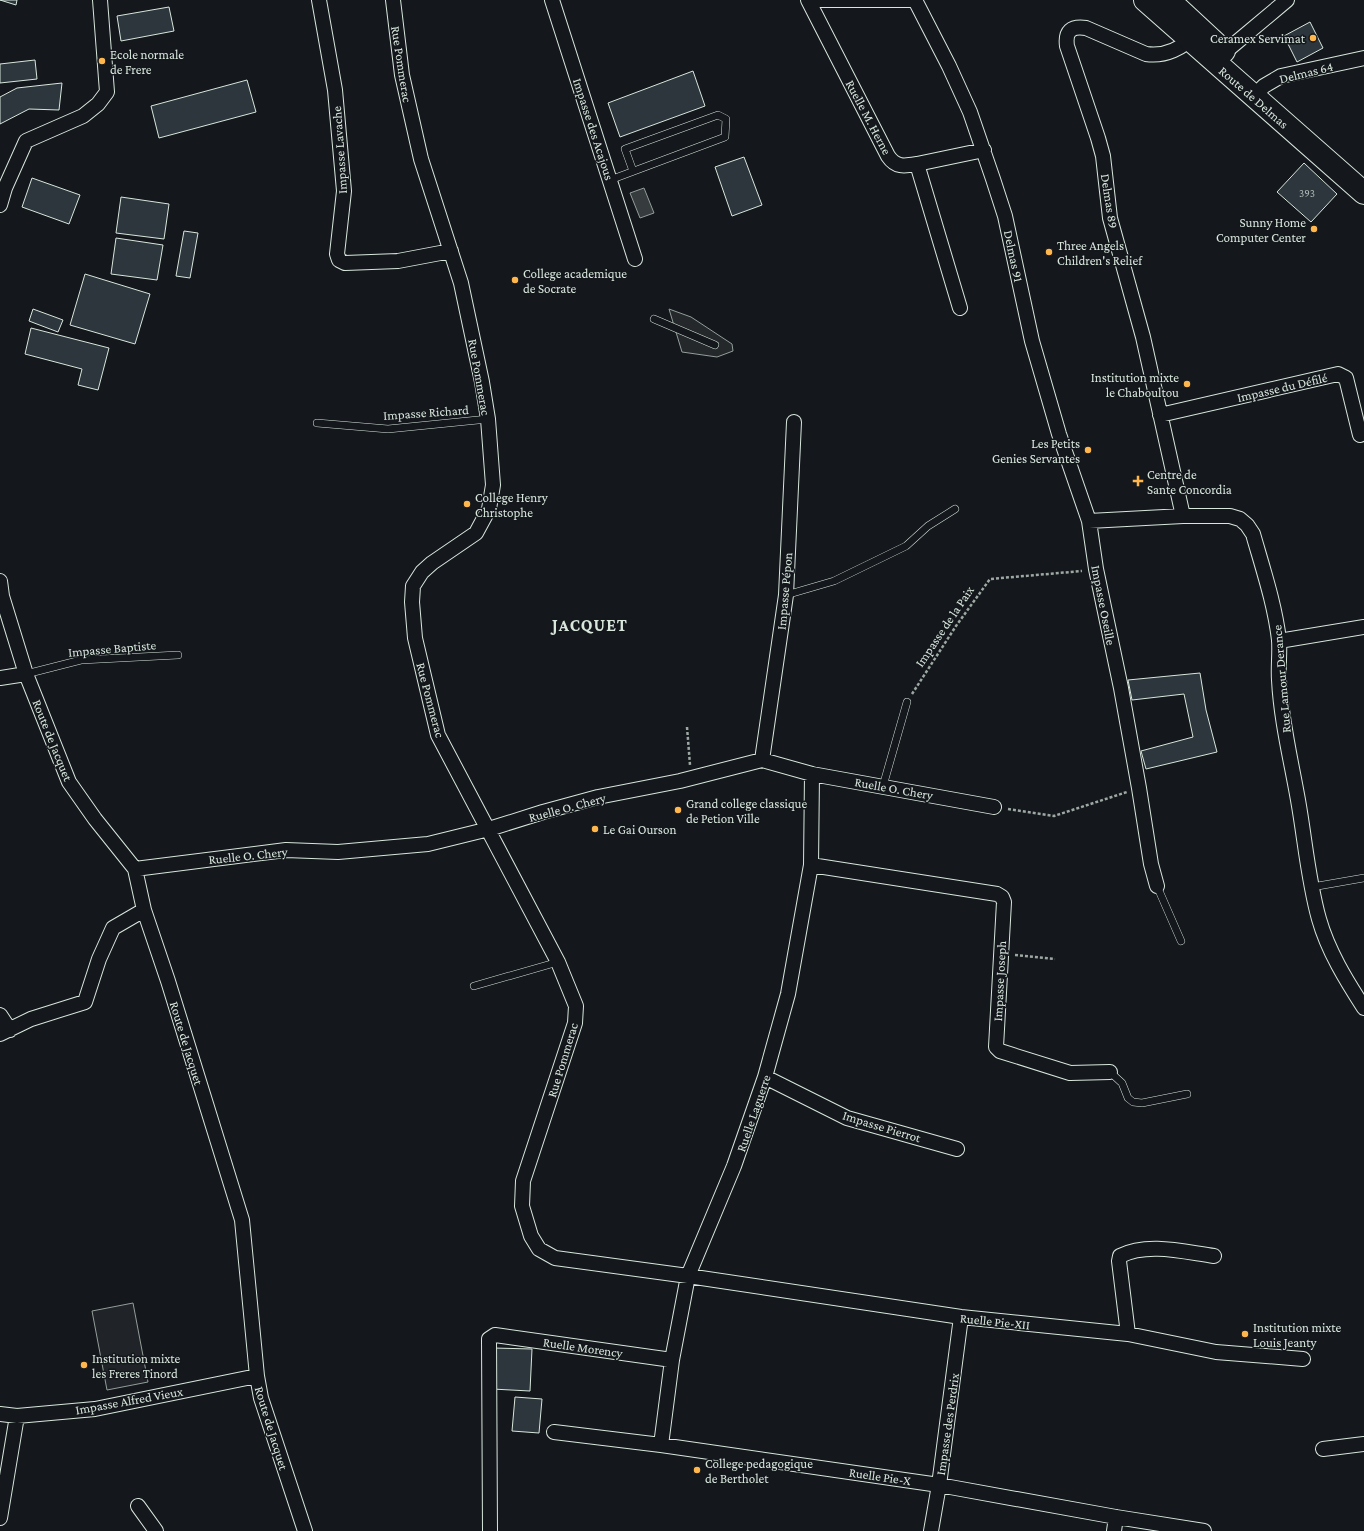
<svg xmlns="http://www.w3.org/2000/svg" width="1364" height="1531" font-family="'Crimson Pro',serif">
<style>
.green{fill:#202428;stroke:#939e99}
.parking{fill:#24282b;stroke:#939e99}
.water{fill:#363b3e;stroke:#939e99}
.building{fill:#2c363c;stroke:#d8e6dc}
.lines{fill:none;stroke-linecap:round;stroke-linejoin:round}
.lane-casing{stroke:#d8e6dc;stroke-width:8}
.street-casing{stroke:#d8e6dc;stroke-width:16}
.primary-casing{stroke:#d8e6dc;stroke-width:24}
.path{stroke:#9da8a2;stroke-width:2.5;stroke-dasharray:3 2;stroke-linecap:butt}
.lane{stroke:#14181c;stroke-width:7}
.street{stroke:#14181c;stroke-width:14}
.primary{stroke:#14181c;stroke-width:22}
.poi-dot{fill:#ffb74d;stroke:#14181c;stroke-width:1.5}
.labels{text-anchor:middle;stroke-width:3;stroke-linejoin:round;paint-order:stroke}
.number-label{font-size:11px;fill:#adbab4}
.poi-label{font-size:13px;fill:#d8e6dc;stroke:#14181c;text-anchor:start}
.street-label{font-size:13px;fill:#d8e6dc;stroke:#14181c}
.district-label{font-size:17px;font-weight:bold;letter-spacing:1px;fill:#d8e6dc;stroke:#14181c}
</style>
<rect width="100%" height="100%" fill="#14181c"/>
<path class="green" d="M133,1303l15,79 -41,8 -15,-79z"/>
<path class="parking" d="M669,309l22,8 41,27 1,7 -16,6 -35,-5z"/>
<path class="water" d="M644,188l10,25 -14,5 -10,-25z"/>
<path class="building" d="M0,0h17l-1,5z
M169,7l5,24 -53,10 -4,-25z
M1310,22l13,26 -26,14 -13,-26z
M35,60l2,19 -37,4v-19z
M693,71l12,35 -85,31 -12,-34z
M247,80l9,32 -97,26 -8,-32z
M62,83l-3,27 -30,-1 -29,15v-27l17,-9z
M744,157l18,48 -30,11 -17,-49z
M1304,163l33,31 -26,28 -34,-30z
M32,178l48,17 -11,29 -47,-17z
M121,197l48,7 -5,35 -48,-6z
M184,231l14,2 -8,45 -14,-2z
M116,238l47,7 -6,35 -46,-6z
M85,274l65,20 -15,50 -65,-19z
M33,309l30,11 -5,12 -29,-11z
M31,328l78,20 -11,42 -20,-5 4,-16 -57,-15z
M1200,673l6,37 11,42 -71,17 -5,-18 52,-14 -9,-43 -52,6 -4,-20z
M493,1348l39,1 -2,42 -38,-2z
M515,1397l27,2 -3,34 -27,-2z"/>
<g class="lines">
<g class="lane-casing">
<path id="lane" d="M610,180l115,-43 1,-18 -8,-4 -93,34 8,22
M654,319l61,26
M317,423l71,6 100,-10
M786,595l48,-14 72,-35 22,-20 27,-17
M26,674l55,-14 97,-5
M883,786l24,-84
M1157,886l24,55
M1312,887l52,-9
M474,986l84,-24
M1110,1072l12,11 6,15 5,4 9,1 45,-9"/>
</g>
<g class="street-casing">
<path id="street" d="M319,0l16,90 9,101 -7,63 2,6 6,3 53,-2 53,-10
M393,0l9,75 19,84 40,124 21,99 6,37 5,66 -4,24 -13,24 -44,30 -10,9 -9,14 -1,16 3,36 23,97 120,227 18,44 -1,17 -52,158 -1,25 9,30 8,13 16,9 133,18 273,41 167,17 88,18 87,7
M552,0l83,259
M808,0l80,156c8,12 17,10 29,8l43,144
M808,0h107
M915,0l34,66 21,46 23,67 12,37 27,125 27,93 30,87 7,48 25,119 18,100 12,76 6,22
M1225,52l62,-52
M1254,96l10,-10 17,-10 83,-18
M917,164l67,-14
M0,205l5,-17 21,-47 57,-25 15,-12 9,-12 -7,-92
M1160,415l178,-41 8,4 14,57
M1183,516l-40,-179 -33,-119 -7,-62 -5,-18 -31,-92c-2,-15 4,-20 19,-18l60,26c19,3 37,-6 50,-20
M1089,521l94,-5h47l10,3 7,6 6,9c10,35 22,71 26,106 1,14 -1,27 0,40 2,40 12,80 19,120 7,39 10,80 21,119 9,32 27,61 45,89
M0,581l2,15 24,78 43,108 26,37 40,50 9,41 24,71 74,239 15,156 4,22 44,133
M1279,641l85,-14
M0,678l26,-4
M762,760l24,-165 8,-173
M811,865l186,29 5,3 2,5 -8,145 4,4 70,22 40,-1
M135,869l151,-19 52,2 90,-8 61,-15 54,-17 55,-15 82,-16 82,-21 50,14 182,33
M0,1015l10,15
M0,1034l31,-15 54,-17 14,-43 14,-31 31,-18
M765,1077l82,41 110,31
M1128,1334l-9,-73 1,-5c28,-14 64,-4 94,0
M0,1414l17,2 78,-7 162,-33
M554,1432l107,13 278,40 177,32 88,14
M661,1445l11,-85 16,-84 46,-110 31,-89 23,-83 23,-129 1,-91
M1323,1449l41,-5
M138,1506l18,25
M0,1518l17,-102
M490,1531l-1,-192 6,-4 177,25
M931,1531l8,-46 22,-168
M1114,1531l2,-14"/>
</g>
<g class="primary-casing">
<path id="primary" d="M1145,0l219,193
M1169,0l55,51"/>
</g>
<path class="path" d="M912,694l44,-68 34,-47 92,-8
M687,727l3,38
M1008,809l46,7 73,-24
M1015,955l40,4"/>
<use href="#lane" class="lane"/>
<use href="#street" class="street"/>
<use href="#primary" class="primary"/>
</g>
<g class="poi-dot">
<circle cx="1313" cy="38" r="4"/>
<circle cx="102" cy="61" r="4"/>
<circle cx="1314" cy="229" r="4"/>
<circle cx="1049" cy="252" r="4"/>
<circle cx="515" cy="280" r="4"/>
<circle cx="1187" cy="384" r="4"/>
<circle cx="1088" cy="450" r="4"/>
<path d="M1136 475h4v4h4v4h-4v4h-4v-4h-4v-4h4z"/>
<circle cx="467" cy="504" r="4"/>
<circle cx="678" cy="810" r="4"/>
<circle cx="595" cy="829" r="4"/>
<circle cx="1245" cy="1334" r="4"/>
<circle cx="84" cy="1365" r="4"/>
<circle cx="697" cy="1470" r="4"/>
</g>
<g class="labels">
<g class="number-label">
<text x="1307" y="197">393</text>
</g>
<g class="poi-label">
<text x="1305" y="43" text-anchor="end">Ceramex Servimat</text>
<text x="110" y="59">Ecole normale<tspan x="110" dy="15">de Frere</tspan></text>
<text x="1306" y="227" text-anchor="end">Sunny Home<tspan x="1306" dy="15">Computer Center</tspan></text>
<text x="1057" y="250">Three Angels<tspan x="1057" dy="15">Children's Relief</tspan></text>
<text x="523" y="278">College academique<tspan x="523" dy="15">de Socrate</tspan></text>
<text x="1179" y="382" text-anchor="end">Institution mixte<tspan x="1179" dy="15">le Chaboultou</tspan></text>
<text x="1080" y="448" text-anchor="end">Les Petits<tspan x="1080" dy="15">Genies Servantes</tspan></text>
<text x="1147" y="479">Centre de<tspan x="1147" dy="15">Sante Concordia</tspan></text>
<text x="475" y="502">College Henry<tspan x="475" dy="15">Christophe</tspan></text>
<text x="686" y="808">Grand college classique<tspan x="686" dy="15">de Petion Ville</tspan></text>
<text x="603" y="834">Le Gai Ourson</text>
<text x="1253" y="1332">Institution mixte<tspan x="1253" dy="15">Louis Jeanty</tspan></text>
<text x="92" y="1363">Institution mixte<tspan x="92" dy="15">les Freres Tinord</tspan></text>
<text x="705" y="1468">College pedagogique<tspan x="705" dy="15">de Bertholet</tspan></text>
</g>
<g class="street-label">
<text transform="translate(402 64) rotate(81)" y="5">Rue Pommerac</text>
<text transform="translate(1306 72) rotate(-14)" y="5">Delmas 64</text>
<text transform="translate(1254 97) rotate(41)" y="5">Route de Delmas</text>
<text transform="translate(869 117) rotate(62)" y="5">Ruelle M. Herne</text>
<text transform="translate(594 129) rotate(72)" y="5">Impasse des Acajous</text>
<text transform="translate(339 150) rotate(-94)" y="5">Impasse Lavache</text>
<text transform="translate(1110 201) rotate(81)" y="5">Delmas 89</text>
<text transform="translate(1014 256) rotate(78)" y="5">Delmas 91</text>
<text transform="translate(480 377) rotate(80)" y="5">Rue Pommerac</text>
<text transform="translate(1282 387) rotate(-13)" y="5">Impasse du Défilé</text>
<text transform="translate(426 412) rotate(-4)" y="5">Impasse Richard</text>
<text transform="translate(784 591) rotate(-85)" y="5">Impasse Pépon</text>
<text transform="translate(1104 605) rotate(79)" y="5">Impasse Oseille</text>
<text transform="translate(944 626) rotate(-56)" y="5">Impasse de la Paix</text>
<text transform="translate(112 648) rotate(-5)" y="5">Impasse Baptiste</text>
<text transform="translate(1281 679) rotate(-95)" y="5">Rue Lamour Derance</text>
<text transform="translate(431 700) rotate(75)" y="5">Rue Pommerac</text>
<text transform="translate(53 740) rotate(68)" y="5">Route de Jacquet</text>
<text transform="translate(894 788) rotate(10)" y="5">Ruelle O. Chery</text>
<text transform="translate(567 807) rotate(-15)" y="5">Ruelle O. Chery</text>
<text transform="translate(248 855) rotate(-6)" y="5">Ruelle O. Chery</text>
<text transform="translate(999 981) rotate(-87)" y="5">Impasse Joseph</text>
<text transform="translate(187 1043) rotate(73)" y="5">Route de Jacquet</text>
<text transform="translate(562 1060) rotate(-73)" y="5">Rue Pommerac</text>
<text transform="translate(753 1113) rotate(-71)" y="5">Ruelle Laguerre</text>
<text transform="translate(882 1126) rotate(17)" y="5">Impasse Pierrot</text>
<text transform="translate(995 1321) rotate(6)" y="5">Ruelle Pie-XII</text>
<text transform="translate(583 1347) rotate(8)" y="5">Ruelle Morency</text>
<text transform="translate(129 1400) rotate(-10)" y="5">Impasse Alfred Vieux</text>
<text transform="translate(947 1424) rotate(-82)" y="5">Impasse des Perdrix</text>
<text transform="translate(272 1428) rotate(73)" y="5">Route de Jacquet</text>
<text transform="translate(880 1476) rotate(8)" y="5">Ruelle Pie-X</text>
</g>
<g class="district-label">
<text x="590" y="631">JACQUET</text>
</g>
</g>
</svg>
